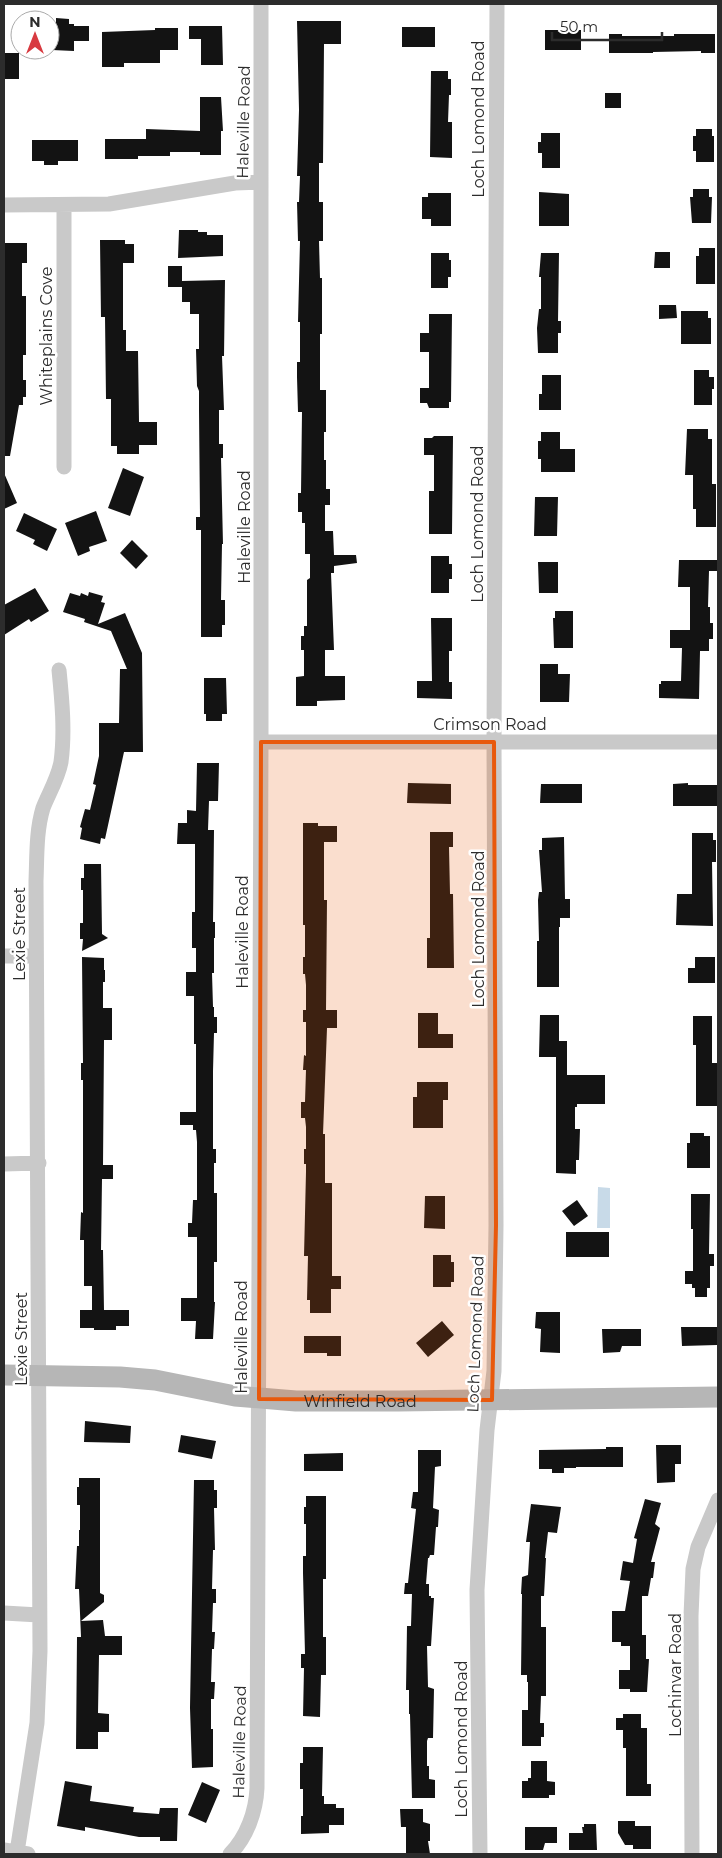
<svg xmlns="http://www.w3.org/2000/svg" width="722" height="1858" font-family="Montserrat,sans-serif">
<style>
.water{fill:#c8dae8}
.building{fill:#131313}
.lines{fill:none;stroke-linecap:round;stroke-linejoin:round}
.street{stroke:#c9c9c9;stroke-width:15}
.secondary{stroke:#b6b6b6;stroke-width:21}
.marked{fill:#e8590c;fill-opacity:0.2;stroke:#e8590c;stroke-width:4;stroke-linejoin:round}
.labels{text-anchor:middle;stroke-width:5;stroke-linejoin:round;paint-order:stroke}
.street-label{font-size:16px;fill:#2c2c2c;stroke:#fff}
</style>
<rect width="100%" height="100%" fill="#fff"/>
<path class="water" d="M598,1187l12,1v40h-13z"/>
<path class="building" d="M56,18l13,1v5h5v2h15v15h-15v10l-22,-1 1,-7 -3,-1v-18l6,-1z
M297,21h44v23h-17l-1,119h-4v39h4v39h-4l1,37h2v56h-2v56h6v42h-2v28h2v29h4v16h-5v26h8l1,24h22l1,8 -23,3v7h-3l3,77h-9v26h20v24l-28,1v5h-21v-29l8,-1v-26h-3v-14h3v-10h3v-46l3,-2v-24h-5v-31h-3v-11h-4v-19h3l1,-81h-4l-1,-35v-15h3v-40h-2l2,-81h-2l-1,-39h2l1,-26h-3l2,-66z
M189,26h33l1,39h-22v-26h-12z
M402,27h33v20h-33z
M155,28h23v22h-18v13h-36v4h-22v-35l53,-2z
M545,30h36v20h-36z
M609,34h13v2h52v-2h41v19h-14v-2l-48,1v1h-44z
M4,53h15v26h-15z
M431,71h17v8h3v16h-2l-1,27h4v36l-22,-1z
M605,93h16v15h-16z
M200,97h21l2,34h-2v24h-21v-3h-30v4h-32v3h-33v-20h41v-10l54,2z
M696,129h16v7h2v26h-18v-11h-3v-15h3z
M541,133h19v35h-18v-15h-4v-11h3z
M32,140h46v21h-20v4h-14v-4h-12z
M693,189h16v8h3l-1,26h-19l-2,-26h3z
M539,192l30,2v32h-30z
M428,193h23v33h-20v-7h-9v-22h6z
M179,230h19v2h9v3h16v21l-45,2z
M100,240h25v4h9v19h-11v67h3v21h12l1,71h18v23h-18v9h-22v-8h-6v-47h-5l-1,-82h-4z
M4,243h23v20h-5v33h4v59h-3v25h3v17h-3v8h-4l-9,51h-6z
M699,248h16v36h-19v-28h3z
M655,252h15v16h-16z
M431,253h18v7h2v17h-3v11h-17z
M541,253h18l-1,68h3v12h-3v20h-20l-1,-25 2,-19h2v-32h-2z
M168,266h14v21h-14z
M225,280l-1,76h-2l2,54h-5v34h4v14h-2l2,86h-1l-1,56h4v25h-3v12h-21v-107h-5v-13h4l-1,-107v-19l-2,-5 -1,-37h3v-35h-9v-12h-8v-21z
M659,305h17l1,13 -18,1z
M681,311h27v7h3v26h-30z
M429,314h23l-1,88h-2v6h-20l-2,-5h-7v-15h9v-36h-9v-19h9z
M694,370h15v7h5v12h-2v16h-18z
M542,375h19v35h-22v-16h3z
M687,429h21v10h4v45h4v43h-20v-18h-3v-34h-8z
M541,432h19v17h15v23h-34v-13h-3v-18h3z
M434,436h19l-1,98h-23v-43h5v-36h-10v-17h8z
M123,468l21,9 -14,39 -22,-8z
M4,473l13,30 -13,6z
M535,497h23l-1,39h-23z
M96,511l11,30 -18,6 1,4 -12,5 -13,-33z
M24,513l33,16 -10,22 -14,-7 2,-4 -19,-9z
M132,540l16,16 -12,13 -16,-16z
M431,556h18v8h3v15h-3v14h-18z
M679,560h39v11h-9l-1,36h2v16h3v16h-4v12h-9l-1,48 -40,-1v-14h2v-3h20l1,-33h-12v-18h20v-43h-12z
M538,562h20v31h-19z
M35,588l14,23 -18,11 -2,-3 -25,16v-30z
M89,592l14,4 -2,6 4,1 -7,21 27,-11 17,40 1,99h-19l-19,87 -4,-1 -1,6 -20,-5 2,-11 -2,-1 5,-18 5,1 6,-25 -3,-1 6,-28v-33h20l1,-54h7l-16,-38 -27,-9 1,-3 -22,-7 7,-19 10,3 1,-3 7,3z
M555,611h18v37h-19l-1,-30h2z
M431,618h21v33h-3v31h3v17l-35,-1v-17h15z
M540,664h18v10h12l-1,28h-29z
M204,678h22l1,36h-5v7h-16v-7h-2z
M197,763h22l-1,38h-9l-1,29h6l-1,92h2v16h-1v35h-2l1,34h1v10h3v16h-3l-1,38v78h3v14h-2v30h3v69h-3v40h1l-2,37h-18l1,-18h-15v-23h16v-61h-9v-14h4l1,-23h4v-58l-1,-12h-3v-5h-13v-13h16v-68h-2v-48h-8v-24h10v-24h-4v-36h3v-68h-18l1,-21h9v-13l9,1z
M408,783l43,1v20l-44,-1z
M688,783v2h30v21h-45v-22z
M541,784h41v19h-42z
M303,823h15v3h19v16h-13v58h3l-1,110h11v18h-10l-4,106h2v49h7v93h9v13h-10v24h-21v-13h-3l1,-44h-4l2,-84v-8h-2v-15h2v-22l-1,-9h-4v-16h4l1,-32h-3l1,-15 2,1v-34h-3v-12h3v-25l-1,-11h-2v-17h2v-32h-2z
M430,832h23v15h-4l1,47h3l1,74h-27v-30h3z
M692,833h21v7h3v22h-4l1,64 -37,-1 1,-31h15z
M564,837l1,62h5v19h-10v9h-1v60h-22v-46h2l-1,-41 1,-8h3l-3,-42h3v-12z
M84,864h17l1,70 6,4 -26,13 1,-12h-3v-16h3v-33h-2v-12h3z
M82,957l22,1v12h1v12h-2v26h9v32h-8l-1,125h10v14h-11l-1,71h2l1,60h25v16h-13v4h-22v-2h-14v-18h12v-24h-8v-46h-4l1,-28 2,1v-133h-2v-17h2z
M695,957h20v26h-27v-15h7z
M418,1013h20v21h15v14h-35z
M540,1015h19v26h8v34h38v29h-28v3h-2v22h5l-1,31h-3v14l-20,-1v-116h-17z
M693,1016h19v47h6v43h-22v-61h-3z
M417,1082h31v18h-5v28h-30v-31h4z
M690,1133h14v3h6v32h-23v-25h3z
M691,1194h19l-1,60h5v12h-4v22h-3v9h-12v-9h-3v-4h-7v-13h8v-42h-2z
M425,1196h20v33l-21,-1z
M577,1200l11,16 -14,10 -12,-15z
M566,1232h43v25h-43z
M433,1255h18v7h3v20h-3v5h-18z
M536,1312h24v41l-20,-1 1,-23 -6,-1z
M442,1321l12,14 -26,22 -12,-14z
M681,1327h36v18l-35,1z
M602,1329h39v17h-19l-2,6 -17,1z
M304,1336h37v20h-14v-3h-23z
M85,1421l46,5 -1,17 -46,-1z
M181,1435l35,6 -4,18 -34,-7z
M656,1445h25v19h-6v18l-18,1z
M606,1447h17v20h-47v1h-12v5h-12v-4h-13v-19l67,-1z
M418,1450h23v16l-6,1 -2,41 6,2 -1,17h-2l-2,28h-4l-1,3h-1l-2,26h3v12h2v2h3l-3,48h-4l1,41 6,2 -1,49h-5l-1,3v25h2v13l6,1v18h-23l-2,-84h-1v-24h-3l1,-64h4l1,-32h-8l1,-11h3l8,-74 -5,-1 2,-16h5z
M343,1453v18h-39v-17z
M79,1478h21v115l4,2v7l-23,19 22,-1 2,16h17v19h-23l-1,58 11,1v18h-11v17h-22l1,-112h4l-2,-48h-4l2,-43h2v-16h1v-25h-3v-18h2z
M194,1480h20v10h3v18h-3l1,42h-2l-1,39h4v14h-3l-1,29h3l-1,17h-2l-1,33h4l-1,17h-3v30h2v38l-21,1 -2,-60z
M306,1496h20v83h-3v58h3v38h-5l-1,42 -17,-1 1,-48h-3v-14h4l-2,-81v-17h3v-32h-2v-17h2z
M645,1499l16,4 -6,21 5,4 -9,34h4l-2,16h-2l-3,18h-6v39h4v24h3l-2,33h-17v-3h-11v-19h11v-24h-9v-4h-9v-31h13l5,-30 -10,-1 3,-19 10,2 4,-24 -3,-1z
M531,1504l30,3 -4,26 -9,-1 -3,26h1l-2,38h-3v31h5v69h-5l-1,27h4v14h-3v9h-19v-36h6v-28h-1v-7h-6l1,-81h-1l1,-17 6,-2 2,-33h-4z
M623,1714h18v14h6v56h4v12h-25v-48h-3v-18h-7v-12h7z
M303,1747h20l-1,49h2v8h12v4h8v17h-15v8l-28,1v-18h2v-27h-3v-26h3z
M531,1761h16v20l8,1v13h-6v3h-27v-17h6v-3h3z
M65,1781l27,5 -2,15 44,6 -1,5 26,2 1,-6h18l-1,33h-17v-4h-21l-54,-10v4l-28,-5z
M202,1782l18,8 -14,33 -18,-8z
M400,1809h23v13l7,2v17h-2l2,13h-24v-27h-5z
M618,1821h17v5h16v23h-18v-4h-8l-7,-12z
M584,1824h12l1,26h-28v-17h14l-1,-6h2z
M525,1827h32v16h-12l-2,7h-18z"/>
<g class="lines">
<path class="street" d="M4,205l105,-1 126,-21 25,-1
M64,205v262
M261,742h457
M4,956h32
M4,1164l35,-1
M4,1613l35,2
M4,1850l24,4
M17,1852l20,-129 3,-72 -4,-770c1,-24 0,-50 7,-73 6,-15 15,-30 18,-46 4,-30 1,-62 -2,-92
M230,1854c17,-17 26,-43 27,-66l4,-1046v-738
M480,1854l-3,-264 10,-160 7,-59 2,-146 -2,-483 3,-738
M692,1854l-1,-238 2,-47 5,-22 20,-47"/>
<path class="secondary" id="s1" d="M4,1375l116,2 35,3 80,16 61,5h103l319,-4"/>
</g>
<path class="marked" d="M261,742h233l2,483 -4,175 -233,-1z"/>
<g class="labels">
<g class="street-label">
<text transform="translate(478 119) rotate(-90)" y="6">Loch Lomond Road</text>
<text transform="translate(243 122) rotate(-89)" y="6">Haleville Road</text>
<text transform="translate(46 336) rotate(-90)" y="6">Whiteplains Cove</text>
<text transform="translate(477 524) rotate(-90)" y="6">Loch Lomond Road</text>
<text transform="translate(244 527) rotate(-90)" y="6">Haleville Road</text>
<text x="490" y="730">Crimson Road</text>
<text transform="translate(478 929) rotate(-90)" y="6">Loch Lomond Road</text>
<text transform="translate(242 932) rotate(-90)" y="6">Haleville Road</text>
<text transform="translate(19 934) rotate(-90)" y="6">Lexie Street</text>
<text transform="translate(475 1334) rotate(-88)" y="6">Loch Lomond Road</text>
<text transform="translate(241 1337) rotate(-90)" y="6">Haleville Road</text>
<text transform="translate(21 1339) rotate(-90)" y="6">Lexie Street</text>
<text dy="6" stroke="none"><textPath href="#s1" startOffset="358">Winfield Road</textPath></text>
<text transform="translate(675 1675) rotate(-90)" y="6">Lochinvar Road</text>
<text transform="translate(461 1739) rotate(-90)" y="6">Loch Lomond Road</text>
<text transform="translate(239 1742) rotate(-89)" y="6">Haleville Road</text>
</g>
</g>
<rect width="722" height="1858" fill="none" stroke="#2c2c2c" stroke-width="10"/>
<g transform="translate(35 35)"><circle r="24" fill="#ffffff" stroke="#ababab"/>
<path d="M0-4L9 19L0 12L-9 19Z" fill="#d83a40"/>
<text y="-8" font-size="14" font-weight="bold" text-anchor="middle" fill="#2c2c2c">N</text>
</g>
<path d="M552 32v8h110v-8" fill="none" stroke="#2c2c2c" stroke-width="2.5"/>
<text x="560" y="32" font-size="15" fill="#2c2c2c" stroke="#ffffff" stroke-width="4" paint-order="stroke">50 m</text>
</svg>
